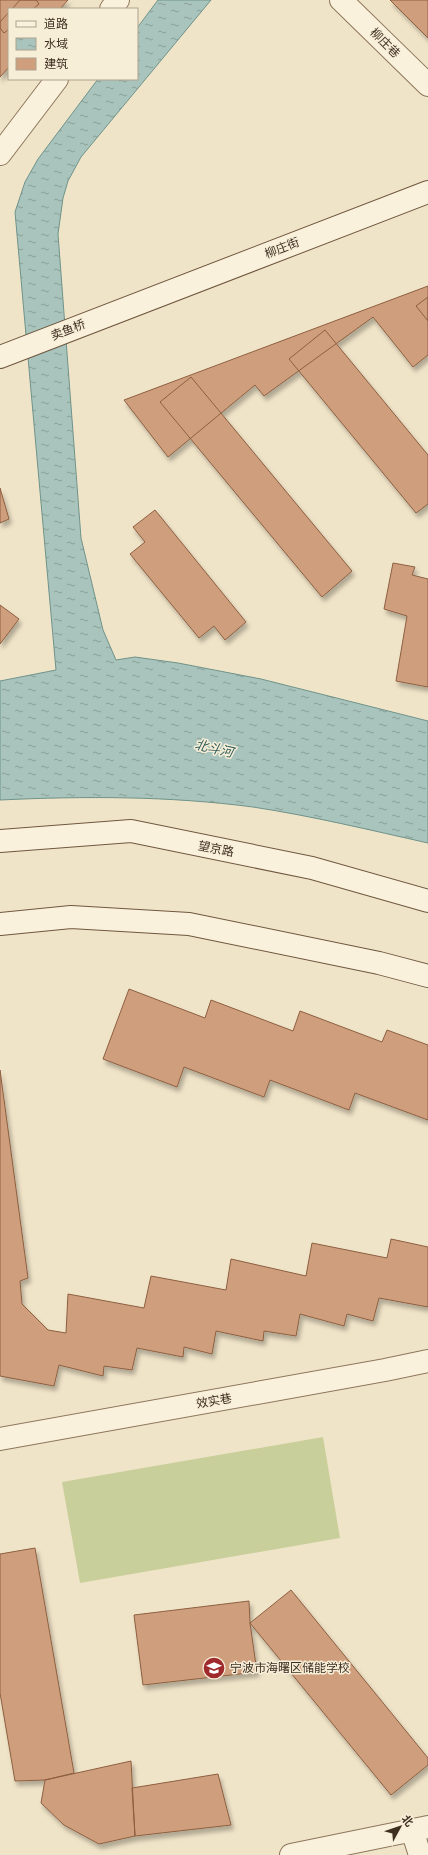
<svg xmlns="http://www.w3.org/2000/svg" width="428" height="1855" font-family="'Crimson Pro','Noto Sans SC',serif">
<style>
.pitch{fill:#c9cf9b}
.water{fill:url(#water-ripples);stroke:#6f938a}
.building{fill:#cf9f7d;stroke:#8d5f41;filter:url(#shadow)}
.lines{fill:none;stroke-linecap:round;stroke-linejoin:round}
.street-casing{stroke:#8d765c;stroke-width:24}
.secondary-casing{stroke:#6f573f;stroke-width:24}
.street{stroke:#faf1dc;stroke-width:22}
.secondary{stroke:#faf1dc;stroke-width:22}
.labels{text-anchor:middle;stroke-width:3;stroke-linejoin:round;paint-order:stroke}
.street-label{font-size:12px;fill:#3d2e20;stroke:#f7eed8}
.poi-label{font-size:12px;fill:#3d2e20;stroke:#f7eed8;text-anchor:start}
.water-label{font-size:13px;font-style:italic;fill:#2f5d5a;stroke:#f7eed8}
</style>
<defs>
<pattern id="water-ripples" width="26" height="14" patternUnits="userSpaceOnUse"><rect width="26" height="14" fill="#a9c4bc"/><path d="M2 4q2-2 4 0t4 0M15 11q2-2 4 0t4 0" fill="none" stroke="#8ba098"/></pattern>
<filter id="shadow"><feDropShadow dx="2.5" dy="4.5" stdDeviation="2" flood-color="#0004"/></filter>
</defs>
<rect width="100%" height="100%" fill="#f0e4c8"/>
<path class="pitch" d="M323,1437l17,101 -260,45 -18,-101z"/>
<path class="water" d="M158,0h53l-130,157 -13,24 -5,17 -5,36 23,304 22,92 13,30 19,-3 43,6 83,16 167,42v122c-58,-13 -116,-27 -175,-36 -84,-11 -168,-11 -253,-7v-119l56,-11 -41,-458 10,-30 13,-23 60,-80h39v-51z"/>
<path class="building" d="M0,0h36l3,4 -6,5h-24v20l-5,4 -4,-5z
M20,0h48l-8,9h-48z
M390,0h38v38z
M9,12v55l-9,10v-55z
M428,286v69l-15,12 -40,-50 -109,79 -9,-11 -87,72 -44,-57z
M428,297v24l-12,-15z
M325,330l103,125v49l-12,9 -127,-154z
M191,377l161,194 -30,26 -162,-195z
M0,488l9,31 -9,4z
M155,510l91,112 -21,18 -11,-14 -15,12 -69,-84 15,-12 -12,-15z
M393,563l22,4 -3,8 16,4v108l-32,-6 11,-65 -23,-7z
M0,605l19,14 -19,25z
M129,989l76,29 6,-18 82,31 7,-20 82,31 5,-12 41,15v75l-73,-27 -6,17 -79,-30 -6,17 -80,-30 -7,20 -74,-28z
M0,1070l28,208 -8,3 2,23 26,26 18,3 2,-39 76,14 7,-32 75,14 5,-31 75,17 6,-33 75,15 4,-19 37,8v60l-49,-9 -6,23 -26,-7 -3,12 -44,-12 -4,22 -32,-5 -1,10 -47,-10 -4,23 -28,-7 -1,10 -46,-9 -5,22 -28,-4 -1,10 -44,-11 -5,21 -54,-10z
M35,1548l39,225 -29,7 -30,1 -15,-88v-139z
M291,1590l137,168v7l-37,30 -141,-172z
M249,1601l1,22 7,49 -114,13 -9,-70z
M131,1761l4,75 -36,8 -35,-19 -23,-22 4,-23z
M218,1774l13,51 -96,11 -3,-48z"/>
<g class="lines">
<g class="street-casing">
<path id="street" d="M341,0l87,85
M111,9l7,-9
M0,154l57,-75
M0,1439l385,-69 43,-9
M412,1830l8,25
M291,1855l137,-28"/>
</g>
<g class="secondary-casing">
<path id="secondary" d="M0,357l428,-165
M0,841l131,-10 181,37 116,33
M0,924l71,-7 118,7 190,39 49,13"/>
</g>
<use href="#street" class="street"/>
<use href="#secondary" class="secondary"/>
</g>
<defs>
<g id="school-disc" transform="scale(1.15)"><circle r="9.5" fill="#9e2a2b" stroke="#f7eed8"/><path d="M0-5L7-2L0 1L-7-2ZM-4 1L0 2.5L4 1V4Q0 6-4 4Z" fill="#fff"/></g>
</defs>
<g fill-rule="evenodd">
<use href="#school-disc" x="214" y="1668"/>
</g>
<g class="labels">
<g class="street-label">
<text transform="translate(385 43) rotate(45)" y="4">柳庄巷</text>
<text transform="translate(282 248) rotate(-21)" y="4">柳庄街</text>
<text transform="translate(68 330) rotate(-21)" y="4">卖鱼桥</text>
<text transform="translate(216 849) rotate(11)" y="4">望京路</text>
<text transform="translate(214 1401) rotate(-10)" y="4">效实巷</text>
</g>
<g class="poi-label">
<text x="230" y="1672">宁波市海曙区储能学校</text>
</g>
<g class="water-label">
<text transform="translate(214 748) rotate(13)" y="5">北斗河</text>
</g>
</g>
<rect x="8" y="8" width="130" height="72" fill="#f7eed8" stroke="#ada18e"/>
<rect x="16" y="21" width="20" height="6" fill="#faf1dc" stroke="#ada18e"/>
<text x="44" y="28" font-size="12" fill="#3d2e20">道路</text>
<rect x="16" y="38" width="20" height="12" fill="url(#water-ripples)" stroke="#ada18e"/>
<text x="44" y="48" font-size="12" fill="#3d2e20">水域</text>
<rect x="16" y="58" width="20" height="12" fill="#cf9f7d" stroke="#ada18e"/>
<text x="44" y="68" font-size="12" fill="#3d2e20">建筑</text>
<g transform="translate(400 1827) rotate(50)" stroke="#f7eed8" stroke-width="3" paint-order="stroke">
<path d="M0-3L7 15L0 10L-7 15Z" fill="#3d2e20"/>
<text y="-6" font-size="11" font-weight="bold" text-anchor="middle" fill="#3d2e20">北</text>
</g>
</svg>
